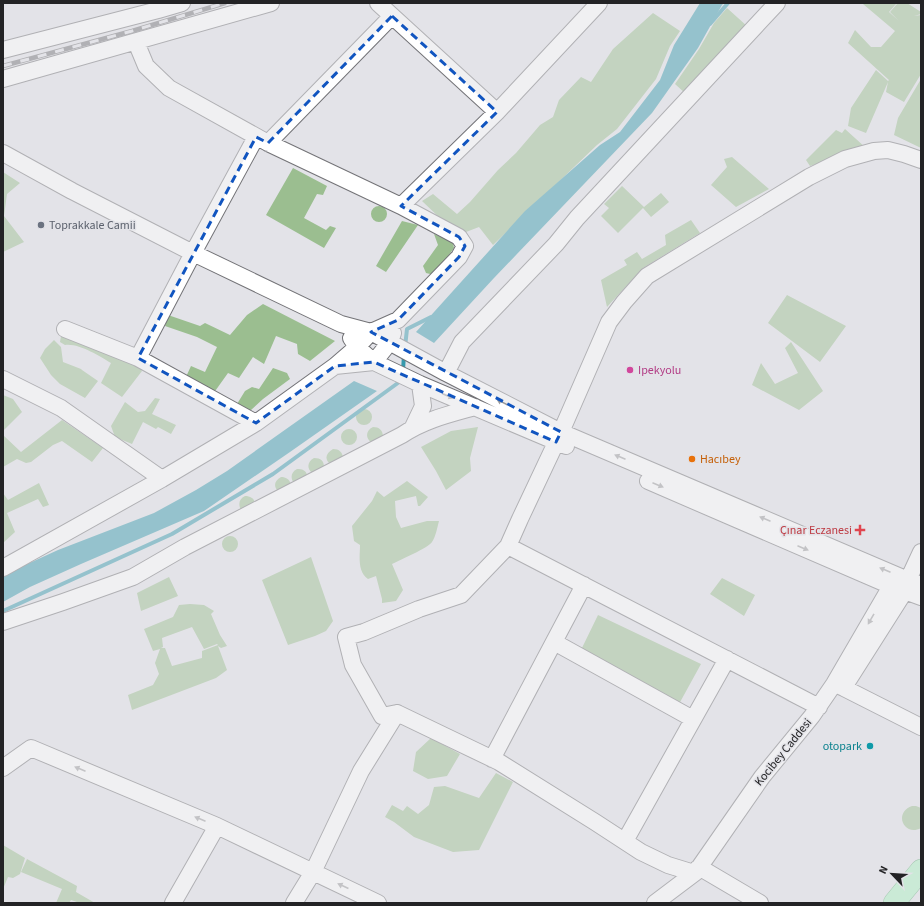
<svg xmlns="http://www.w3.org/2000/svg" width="924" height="906" font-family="'Source Sans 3',sans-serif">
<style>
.green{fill:#9bbe90;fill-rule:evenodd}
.water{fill:#379aad}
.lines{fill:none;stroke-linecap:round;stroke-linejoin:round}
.stream{stroke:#379aad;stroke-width:4}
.minor-casing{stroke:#737377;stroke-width:18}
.major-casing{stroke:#58a470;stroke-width:22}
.minor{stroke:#fff;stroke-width:16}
.major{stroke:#acf2c1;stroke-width:21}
.rail-casing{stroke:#747478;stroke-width:4.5}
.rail{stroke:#e3e3e8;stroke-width:3;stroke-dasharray:9;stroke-linecap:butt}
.oneway{fill:#9c9c9d}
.marked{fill:none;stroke:#1155c0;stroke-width:3;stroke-dasharray:8 5;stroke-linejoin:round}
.worship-dot{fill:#6b7280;stroke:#e3e3e8;stroke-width:1.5}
.hotel-dot{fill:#d1479c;stroke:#e3e3e8;stroke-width:1.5}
.food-dot{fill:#e8710a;stroke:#e3e3e8;stroke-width:1.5}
.health-dot{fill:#e0444e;stroke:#e3e3e8;stroke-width:1.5}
.culture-dot{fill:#0f9aa8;stroke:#e3e3e8;stroke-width:1.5}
.labels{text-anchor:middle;stroke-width:3;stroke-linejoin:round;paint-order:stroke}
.worship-label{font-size:12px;fill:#5b616d;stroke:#e3e3e8;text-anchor:start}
.hotel-label{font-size:12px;fill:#b23c85;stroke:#e3e3e8;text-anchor:start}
.food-label{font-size:12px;fill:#c56008;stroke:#e3e3e8;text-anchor:start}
.health-label{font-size:12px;fill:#be3a42;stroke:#e3e3e8;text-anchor:end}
.culture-label{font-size:12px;fill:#0d838f;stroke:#e3e3e8;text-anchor:end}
.street-label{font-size:12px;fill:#232325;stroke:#e3e3e8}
</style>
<rect width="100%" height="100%" fill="#e3e3e8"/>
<path class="green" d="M864,3h31l1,1 -7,8 10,9 -9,-9 7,-8v-1h10l14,9v2l-7,2 7,-1v59l-17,28 -18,-10 2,-10 -22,51 -18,-7 3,-18 25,-38 12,11 1,-1 -41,-37 7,-13 16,17h10l14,-16 -32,-27z
M727,8l21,19 -62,67 -11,-10 24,-35 15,-26z
M653,13l27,18 -10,15 -14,33 -39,50 -20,16 -104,100 -14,-18 -13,5 -23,-11 -21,-20 11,-7 24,20 13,-12 28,-32 18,-17 24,-28 13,-8 6,-17 22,-23 10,5 22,-33z
M921,79v69l-27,-13 4,-17z
M845,129l21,19 -56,18 -4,-6 30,-30 6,3z
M732,157l37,32 -33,18 -25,-22 16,-18 -3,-8z
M293,168l34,18 -4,9 -6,-1 -13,24 22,12 4,-4 6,2 -12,20 -58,-33z
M3,172l17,11 -13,11 -3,22 20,26 -21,10z
M622,186l22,21 17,-14 8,9 -18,15 -8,-9 -25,25 -17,-17 8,-8 -5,-4z
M371 214a8 8 0 1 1 16 0a8 8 0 1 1-16 0Z
M691,220l9,13 -57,35 -36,39 -6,-27 26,-15 -3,-5 13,-8 5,7 24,-14 -1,-10z
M402,221l16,4 -32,47 -10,-6z
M434,234l19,9 1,5 -20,27 -8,-2 -3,-7 15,-21z
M787,295l59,31 -26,36 -52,-39z
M263,304l72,37 -25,20 -12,-7 -1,-10 -21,-8 -12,28 -11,-7 -14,21 -11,-5 -15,21 -28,-15 6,-13 14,6 12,-25 -20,-10 -32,-11 3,-11 32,11 5,-3 25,12 17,-20z
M61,336l16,3 60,24 5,8 -20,26 -21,-14 10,-20c-12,-7 -32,-20 -46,-18l-5,-3z
M54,340l7,7 2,15 18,7 1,1 16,11 -13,17 -25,-14 -9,-9 -11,-17 5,-9z
M791,342l32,49 -24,19 -47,-25 9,-22 14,21 23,-11 -13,-25z
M273,368l14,5 3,6 -27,20 -12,11h-8l-6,-6 8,-13 7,-4 7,2z
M3,395l10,4 9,13 -19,19z
M155,398l5,1 -8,15 24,11 -5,9 -13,-7 -2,2 -13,-7 -11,22 -17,-7 -4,-11 14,-24 13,10 7,-1z
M356 417a8 8 0 1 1 16 0a8 8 0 1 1-16 0Z
M62,420l41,28 -11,14 -30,-21 -9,4 -22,17 -5,1 -9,-4 -14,8v-32l18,17z
M373,427c6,0 10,3 10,10l-12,5c-6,-4 -5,-12 2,-15z
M478,427l-8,31 1,13 -25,19 -10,-19 -15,-24 30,-16z
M341 437a8 8 0 1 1 16 0a8 8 0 1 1-16 0Z
M333,449c6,0 10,3 10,10l-13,5c-6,-5 -4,-11 3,-15z
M314,458c7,0 10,3 10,9l-12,6c-6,-5 -4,-12 2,-15z
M297,469c5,0 9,1 10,6l-13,8c-4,-5 -3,-11 3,-14z
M281,477c5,0 8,2 10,7l-12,8c-6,-5 -5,-11 2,-15z
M407,481l21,16 -8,9h-2l-2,-10 -21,5 1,16 5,11 26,-7h12c-2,7 -3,15 -7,21 -4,6 -32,18 -40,22l11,26 -7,11 -14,2v-4l-6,-23 -8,3c-11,-8 -8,-23 -8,-34l-6,-4 -2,-15 20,-25 5,-10 7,6z
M39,483l10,22 -6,2 -5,-8 -31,14 8,19 -12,11v-50l5,7z
M245,496c5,0 9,2 10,7l-14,7c-3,-6 -2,-11 4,-14z
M222 544a8 8 0 1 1 16 0a8 8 0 1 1-16 0Z
M311,557l22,64 -7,10 -11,5 -27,9 -26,-65z
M169,577l9,19 -37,15 -4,-18z
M722,578l33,17 -11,21 -34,-22z
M190,604l14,1 10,6 -3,3 9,21 7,11 -6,2 -3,-2 9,24 -11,8 -84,32 -4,-15 25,-10 6,-11 -4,-11 5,-14 -7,2 -9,-22 29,-12 6,-12zM192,627l12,22 13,-5 1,1 -16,6v7l-30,8 -7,-18h-4l2,-1 -1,-9z
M598,615l103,49 -22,40 -99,-52z
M431,738l29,16 -13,22 -19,3 -15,-8 3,-19z
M496,773l17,9 -34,68 -26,2 -39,-15 -20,-15 -9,-5 7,-12 11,6 4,-5 11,8 11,-9 5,-18 11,-1 34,12z
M912,806h4l5,2v20c-17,9 -28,-15 -9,-22z
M3,845l22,13 -5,16 -7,4 -5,-1 -5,12z
M27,859l50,27 -1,6 19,11h-15l-9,-3 -2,3h-13l6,-14 -41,-17z"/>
<path class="water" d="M700,3h24l-2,2 -24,43 -46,65 -158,165 -60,65 -18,-11 109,-121 75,-66 20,-13 40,-52 14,-35z
M354,381l23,10 -87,61 -86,59 -123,53 -51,23 -27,15v-25l20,-11 35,-16 96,-37 42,-23 31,-19z"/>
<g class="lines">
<path class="stream" d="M710,24l18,-21
M405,347l2,-18 24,-12
M403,371l1,-17
M3,611l169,-77 101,-60 129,-94"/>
<g class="minor-casing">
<path id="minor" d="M378,3l119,109
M3,50l155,-40 24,-7
M3,79l268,-76
M268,143l124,-127
M3,153l69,38 121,62 148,71 30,8 75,41 115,59 347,148 13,5
M401,206l96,-94 102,-109
M65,329l73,29 118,65
M351,338l6,9 17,15 46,22 146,62
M138,358l55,-105 63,-116
M335,366l39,-4 16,-20 3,-9
M446,373l16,-31 94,-98 21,-26 200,-215
M3,379l58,29 101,71
M413,427l10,-21 -3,-22
M648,481l243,105 30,11
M508,546l311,161
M3,568l159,-89 94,-56 79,-57 22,-19 14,-15 27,-12 61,-63 6,-11 -6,-9 -58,-31 -133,-63 -99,-55 -23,-22 -10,-24
M908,580l13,-28
M3,622l60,-20 70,-25 52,-30 217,-112c22,-15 48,-21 73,-28
M554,642l139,77
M835,684l9,4 77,39
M844,687l61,-96
M492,759l92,-174
M3,768l28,-20 186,78 161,77
M625,841l102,-182
M698,868l6,2 56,33
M694,873l-26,-8 -27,-13 -46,-30 -96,-60 -102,-49 -15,3 -29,-51 -7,-28 18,-5 55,-23 42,-14 47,-49 12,-27 41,-87 48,-110 15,-20 23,-26 162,-99 36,-18 29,-8 14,-1 16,4 17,6
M173,903l44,-77
M294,903l19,-31 48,-101 36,-58
M655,903l41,-31 66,-95 50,-61 22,-32 57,-98"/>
</g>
<g class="major-casing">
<path id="major" d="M894,903l27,-33"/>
</g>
<use href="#minor" class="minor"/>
<use href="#major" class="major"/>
<g class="rail-casing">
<path id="rail" d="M3,66l129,-35 93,-28"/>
</g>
<use href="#rail" class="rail"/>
</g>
<defs><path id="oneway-solid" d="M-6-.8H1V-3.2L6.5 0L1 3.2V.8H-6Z"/></defs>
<g class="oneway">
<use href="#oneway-solid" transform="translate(448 396) rotate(23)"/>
<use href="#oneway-solid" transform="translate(502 402) rotate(-153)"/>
<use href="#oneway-solid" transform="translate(620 457) rotate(-157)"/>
<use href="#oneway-solid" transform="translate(658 485) rotate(23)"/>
<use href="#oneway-solid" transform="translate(765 519) rotate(-157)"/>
<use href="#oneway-solid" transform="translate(803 548) rotate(23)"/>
<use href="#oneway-solid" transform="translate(885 570) rotate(-157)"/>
<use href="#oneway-solid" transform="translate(871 619) rotate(120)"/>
<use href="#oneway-solid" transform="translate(80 769) rotate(-157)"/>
<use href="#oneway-solid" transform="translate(200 819) rotate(-157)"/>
<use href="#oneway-solid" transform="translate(343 886) rotate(-155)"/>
</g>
<path d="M0 0H924V906H0ZM392,16l105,96 -96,94 58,31 6,9 -6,11 -61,63 -27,12 190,100 -5,10 -182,-80 -39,4 -79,57 -118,-65 118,-221 12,6z" fill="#e3e3e8" fill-opacity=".55" fill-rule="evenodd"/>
<path class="marked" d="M392,16l105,96 -96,94 58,31 6,9 -6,11 -61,63 -27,12 190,100 -5,10 -182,-80 -39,4 -79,57 -118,-65 118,-221 12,6z"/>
<circle class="worship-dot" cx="41" cy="225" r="4"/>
<circle class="hotel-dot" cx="630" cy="370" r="4"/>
<circle class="food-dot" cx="692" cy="459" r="4"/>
<path class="health-dot" d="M858 524h4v4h4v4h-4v4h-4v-4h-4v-4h4z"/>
<circle class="culture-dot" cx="870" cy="746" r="4"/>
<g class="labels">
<g class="worship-label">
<text x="49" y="229">Toprakkale Camii</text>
</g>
<g class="hotel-label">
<text x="638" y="374">Ipekyolu</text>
</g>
<g class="food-label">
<text x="700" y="463">Hacıbey</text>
</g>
<g class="health-label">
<text x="852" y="534">Çınar Eczanesi</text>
</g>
<g class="culture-label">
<text x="862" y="750">otopark</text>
</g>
<g class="street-label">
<text transform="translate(783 752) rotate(-51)" y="4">Kocibey Caddesi</text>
</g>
</g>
<rect width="924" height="906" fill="none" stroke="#232325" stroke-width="8"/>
<g transform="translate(892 874) rotate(295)" stroke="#e3e3e8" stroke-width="3" paint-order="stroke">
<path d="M0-3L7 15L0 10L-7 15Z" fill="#232325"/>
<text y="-6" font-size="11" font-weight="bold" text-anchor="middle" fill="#232325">N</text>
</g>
</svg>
